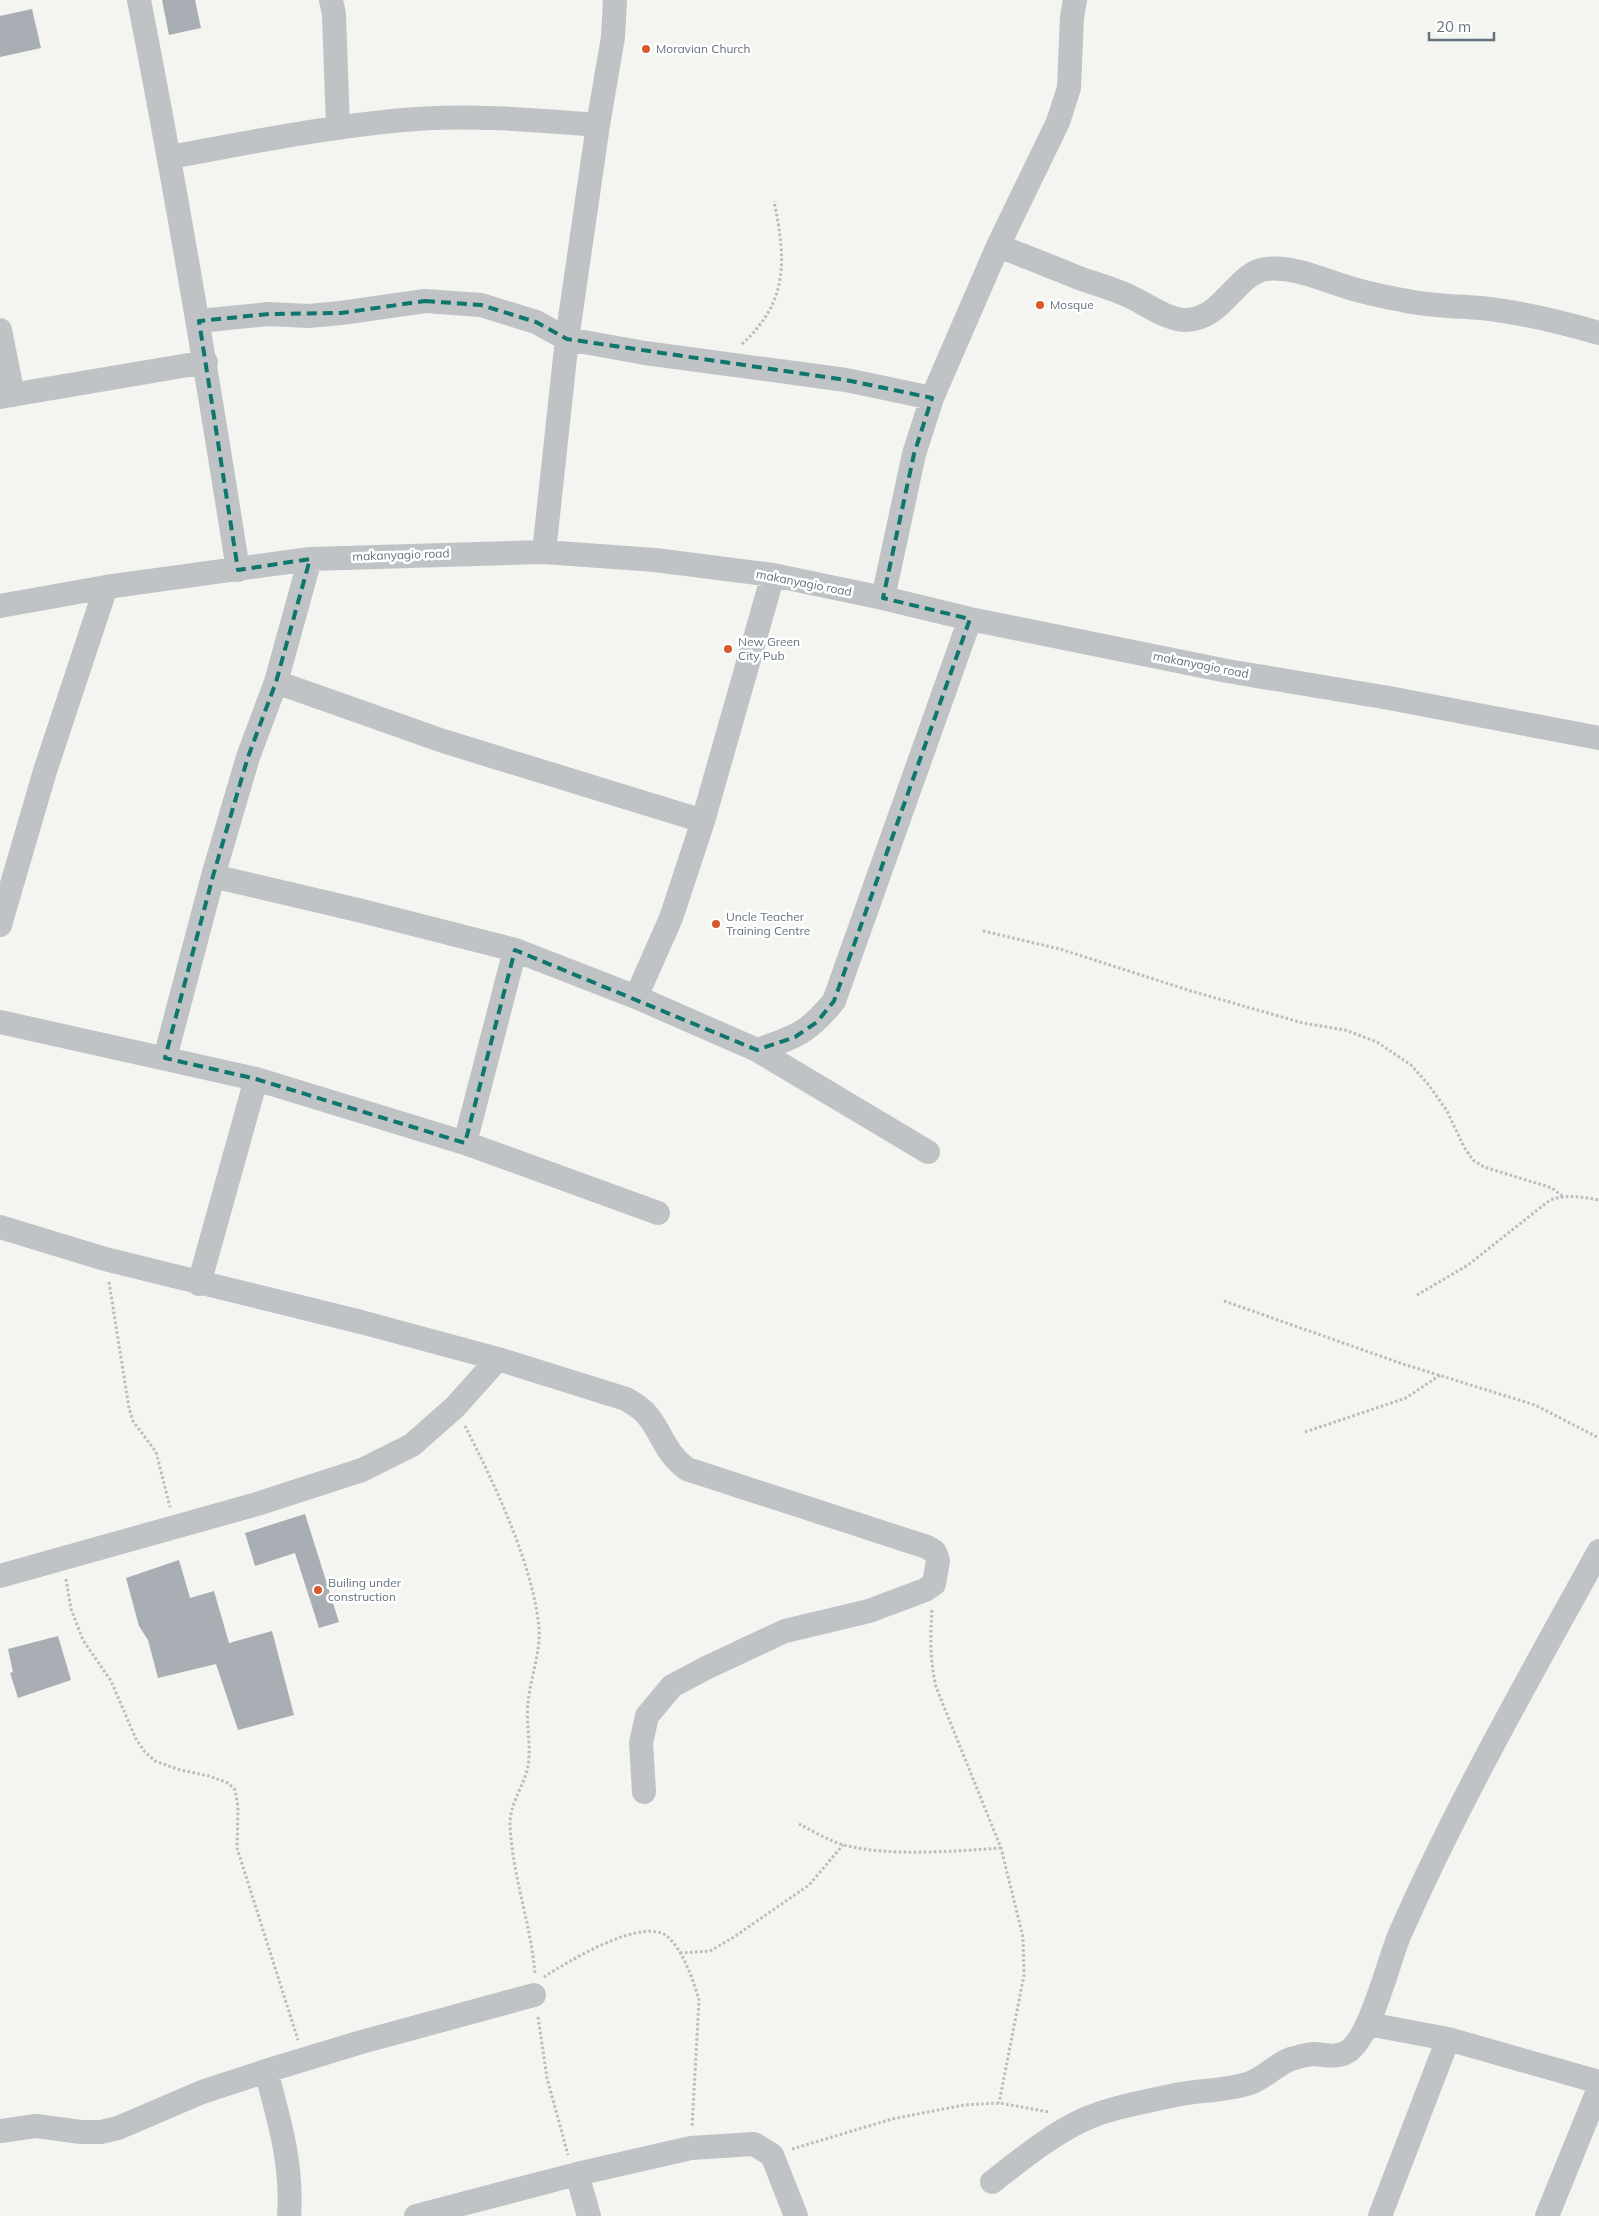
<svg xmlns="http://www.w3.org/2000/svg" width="1599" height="2216" font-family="Mulish,sans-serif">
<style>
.building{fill:#a8aeb4}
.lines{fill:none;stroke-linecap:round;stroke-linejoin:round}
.path{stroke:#b9bbbd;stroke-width:3;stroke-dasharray:2.5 2.5;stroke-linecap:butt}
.minor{stroke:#bfc3c6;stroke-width:24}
.marked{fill:none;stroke:#0f766e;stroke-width:4;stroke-dasharray:10 6;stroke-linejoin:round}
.poi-dot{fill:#d85a2b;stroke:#fff;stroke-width:2}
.labels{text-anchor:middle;stroke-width:5;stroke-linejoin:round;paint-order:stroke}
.poi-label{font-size:12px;fill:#64727f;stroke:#fff;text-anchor:start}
.street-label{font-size:12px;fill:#64727f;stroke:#fff}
</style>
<rect width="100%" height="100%" fill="#f4f4f0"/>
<path class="building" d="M162,0h33l6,28 -32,7z
M32,9l9,39 -41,9v-41z
M305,1514l34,108 -20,6 -24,-75 -40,13 -10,-33z
M179,1560l11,38 24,-7 15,52 43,-12 22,84 -56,15 -22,-66 -58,14 -10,-38 -9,-14 -13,-48z
M58,1636l13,44 -53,18 -8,-25 3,-1 -5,-23z"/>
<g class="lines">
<path class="path" d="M742,344c47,-43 44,-84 32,-143
M983,931l77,18 131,42 112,32 42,7 32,12 34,23 17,19 19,27 17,36 9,13 11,7 68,21 10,8
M109,1282l20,126 4,13 23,31 14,55
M1417,1295l51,-30 82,-65c17,-6 31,-3 49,0
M1224,1301l179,63 132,41 64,33
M465,1426c29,57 68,138 74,202 2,24 -9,51 -11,75 -2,17 2,35 1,53 0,25 -19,43 -19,68 2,51 21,100 25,150
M1305,1432l101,-34 34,-23
M66,1579l5,30 12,31 28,41 25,58 9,13 10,9 25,9 29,6 19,7 7,7 3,17 -1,41 61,192
M932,1610c-2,27 -2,51 4,77l65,161 22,89 1,38 -25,128
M799,1824c14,7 30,17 45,21 46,12 110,6 157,3
M680,1953l30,-2 24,-14 75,-52 34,-40
M544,1977c23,-15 100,-62 124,-40 16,15 25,43 31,63l-7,127
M538,2017l9,61 21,77
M792,2149l100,-30 72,-14 35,-2 50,9"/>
<path class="minor" d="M139,0c37,189 69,379 99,570
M331,0l3,14 4,114
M170,157c77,-14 155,-30 233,-37 65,-6 131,0 195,5
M998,246c27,10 54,21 81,32 17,6 34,11 50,18 17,8 37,23 55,24 39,1 51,-47 82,-51 29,-3 57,11 84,19 17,5 35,9 52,12 26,6 52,6 79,8 39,4 80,14 118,25
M199,321l70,-7 39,2 33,-3 84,-12 56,4 55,17 31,17 78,14 201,27 86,18
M0,330l13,65
M0,397l206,-35
M544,552l23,-213 31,-214 15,-88 2,-37
M883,598l31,-144 18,-56 66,-152 60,-124 11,-34 3,-71 3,-17
M0,606l106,-19 204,-28 234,-7 111,8 118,15 110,23 87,21 257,52 162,27 210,40
M276,682l167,59 260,80
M213,876l149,35 153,39 121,47 121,53 171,102
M0,925l45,-154 61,-184
M636,997l35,-79 32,-97 70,-246
M0,1022l256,57 209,64 193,70
M757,1050c39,-13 51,-17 77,-49l136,-382
M165,1058l48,-182 35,-119 28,-75 34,-123
M465,1143l50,-193
M0,1227l105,32 256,63 137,37 128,40c8,5 16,9 22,17 15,19 17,37 39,53l240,78 8,5 3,9 -4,23 -9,6 -56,21 -84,20 -79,37 -34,18 -25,30 -6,27 3,49
M199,1284l57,-205
M0,1576l257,-72 105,-34 50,-25 43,-38 43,-48
M1368,2024l80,15 151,43
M266,2071c13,48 27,95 23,145
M0,2131l36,-5 45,6h20l17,-4 84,-36 64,-21 92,-28 176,-48
M577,2174l12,42
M992,2182c27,-21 60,-48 91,-62 28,-13 62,-18 92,-25 24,-5 52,-4 75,-12 15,-5 26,-19 41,-24 8,-2 16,-5 23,-5 12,1 22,4 33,-2 23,-13 41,-89 52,-116 58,-132 130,-258 200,-385
M416,2216l161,-42 114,-26 63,-4 18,11 24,61
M1380,2216l68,-177
M1547,2216l52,-128"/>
</g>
<path class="marked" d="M425,301l56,4 55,17 31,17 279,41 86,18 -18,56 -31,144 87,21 -136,382 -17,21 -22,15 -38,13 -242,-100 -50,193 -209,-64 -91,-21 48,-182 35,-119 28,-75 34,-123 -72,11 -39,-249 70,-7 72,-1z"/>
<g class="poi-dot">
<circle cx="646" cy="49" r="5"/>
<circle cx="1040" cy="305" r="5"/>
<circle cx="728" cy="649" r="5"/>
<circle cx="716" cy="924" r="5"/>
<circle cx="318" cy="1590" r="5"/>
</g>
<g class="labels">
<g class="poi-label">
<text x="656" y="53">Moravian Church</text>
<text x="1050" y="309">Mosque</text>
<text x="738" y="646">New Green<tspan x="738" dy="14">City Pub</tspan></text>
<text x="726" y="921">Uncle Teacher<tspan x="726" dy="14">Training Centre</tspan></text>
<text x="328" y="1587">Builing under<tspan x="328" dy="14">construction</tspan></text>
</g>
<g class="street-label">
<text transform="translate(401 555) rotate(-2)" y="4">makanyagio road</text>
<text transform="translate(804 583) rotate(11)" y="4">makanyagio road</text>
<text transform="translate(1201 665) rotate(11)" y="4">makanyagio road</text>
</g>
</g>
<path d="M1429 32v8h65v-8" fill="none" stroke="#64727f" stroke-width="2.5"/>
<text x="1436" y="32" font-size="15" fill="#64727f" stroke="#ffffff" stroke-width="4" paint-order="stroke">20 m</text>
</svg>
